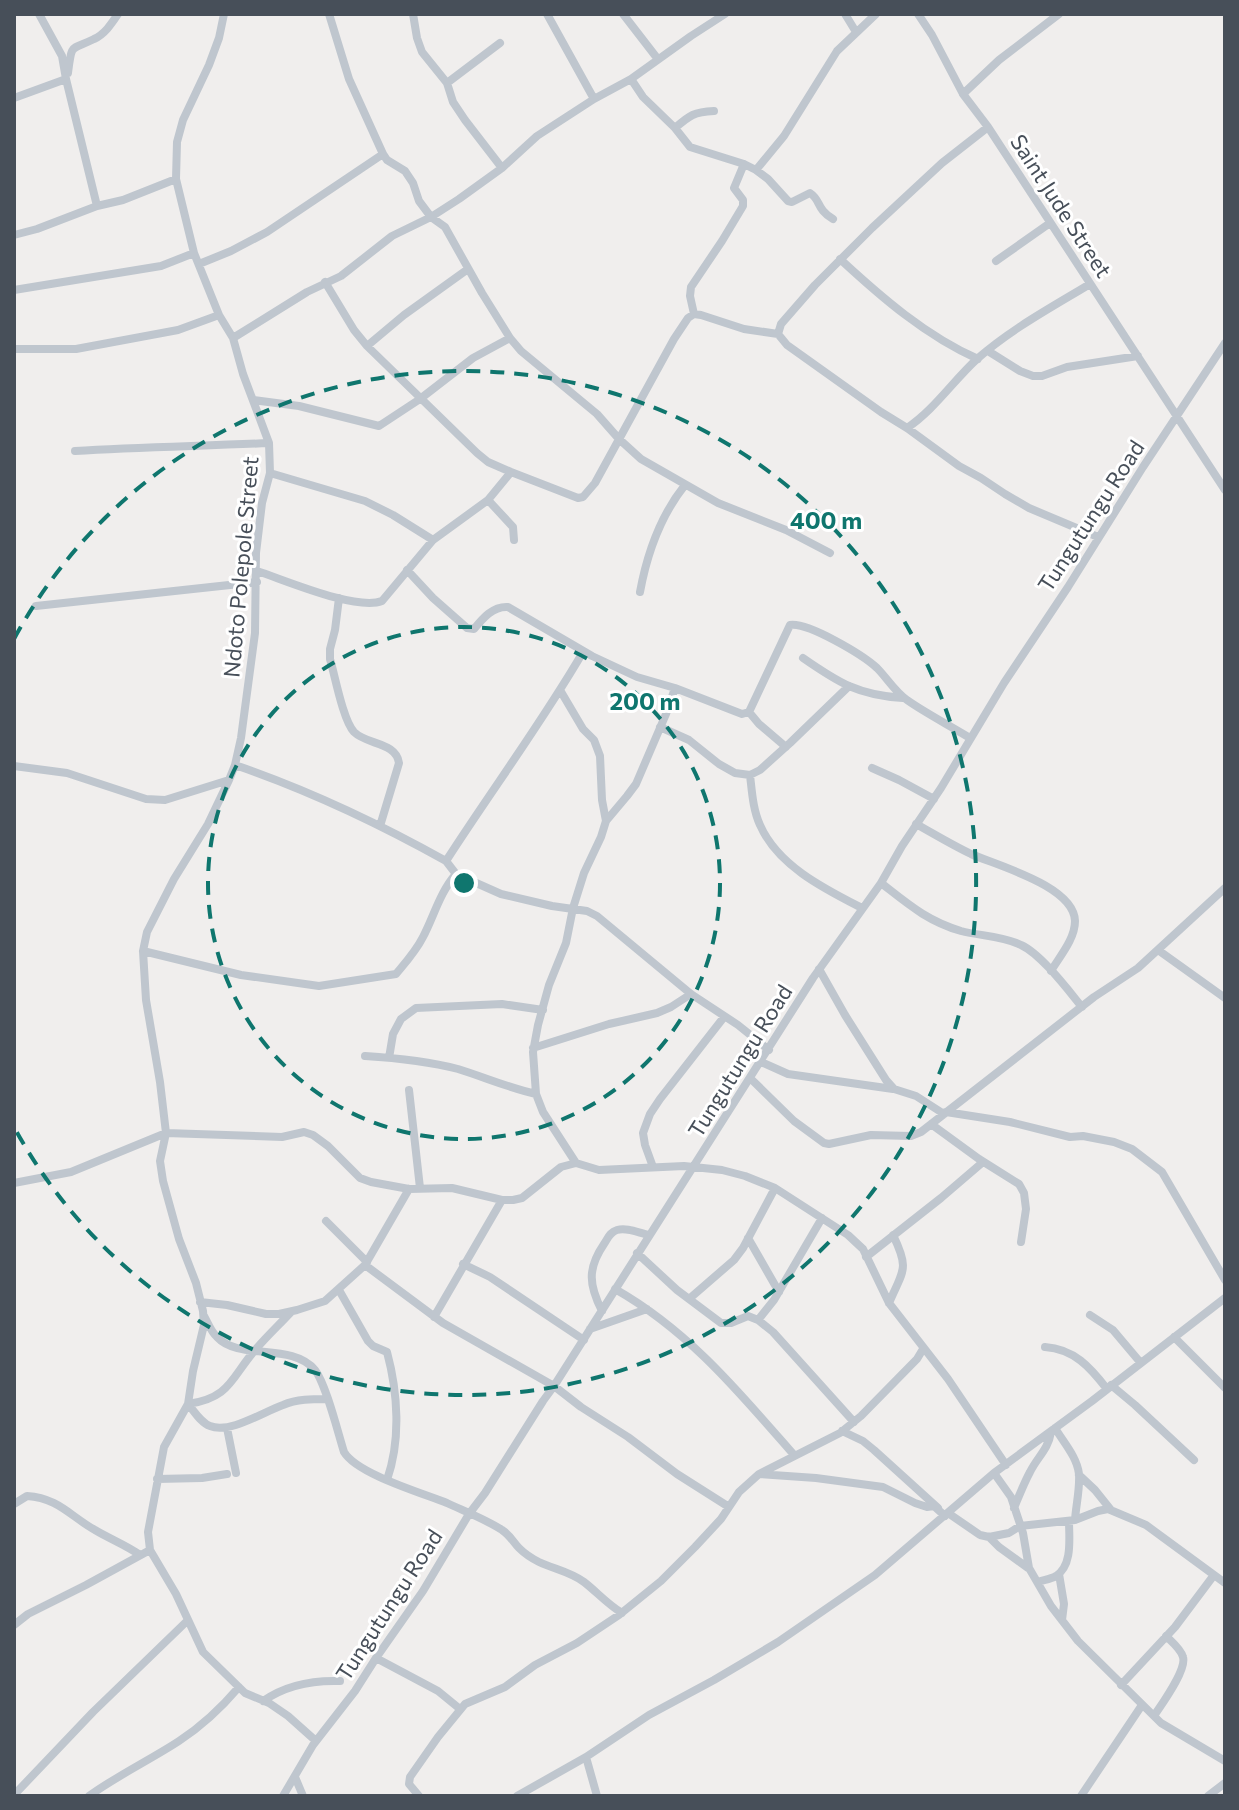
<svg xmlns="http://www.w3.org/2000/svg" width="1239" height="1810" font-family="Commissioner,sans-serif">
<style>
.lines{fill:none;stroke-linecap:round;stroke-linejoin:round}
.street{stroke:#bfc6ce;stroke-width:8}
.ring{fill:none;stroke:#0f766e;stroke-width:4;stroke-dasharray:14 10}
.labels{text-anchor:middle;stroke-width:6;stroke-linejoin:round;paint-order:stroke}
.street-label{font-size:22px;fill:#474f59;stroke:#fff}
.centre{fill:#0f766e;stroke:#fff;stroke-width:4}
.ring-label{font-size:24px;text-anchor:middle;font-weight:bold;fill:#0f766e;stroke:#fff;stroke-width:6;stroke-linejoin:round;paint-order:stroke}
</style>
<rect width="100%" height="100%" fill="#f0eeed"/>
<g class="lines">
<path class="street" d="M39,14l23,42 4,23 31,127
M329,14l20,65 34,75 4,6 18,11 8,12 6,18 12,16 14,10 37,66 28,45 11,13 76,63 22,25 22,20 77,44 68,27 44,23
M413,14l4,24 5,14 25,31 6,19 12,18 37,48
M547,14l47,85
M623,14l34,44
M845,14l11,18
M918,14l14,21 31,59 25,33 237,363
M68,73c4,-31 2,-22 26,-34 11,-5 18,-16 24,-25
M631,79l12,18 32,31 15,19 54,17 12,6 12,9 20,22 4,1 18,-9c11,7 6,16 23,26
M447,83l53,-40
M963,94l36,-34 60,-46
M14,98l52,-19
M988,127l-46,36 -70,65 -57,57 -34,39 -3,10 9,11 94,67 26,16 52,38 22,12 24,16 24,14 69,29
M675,128c15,-13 19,-16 39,-17
M756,170l28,-34 53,-85 39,-37
M14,235l23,-6 60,-23 26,-6 53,-21
M840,259c41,38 86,77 138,100
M996,261l54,-38
M199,264l32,-13 36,-19 116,-78
M325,282l29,48 13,16 110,107 11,9 23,10 67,26 5,-1 12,-14 79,-144 14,-21 6,-4 7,1 43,14 34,5
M14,290l147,-24 33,-13
M694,314l-4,-18 1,-9 31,-46 21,-35v-6l-9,-12 10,-24
M233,338l74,-46 34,-16 51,-40 39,-19 28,-18 43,-31 35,-32 57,-37 37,-20 60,-43 34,-22
M367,346l37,-31 64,-46
M14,349h62l102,-19 41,-15
M988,351l32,20 13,5h9l25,-9 71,-11
M253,400l46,6 80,20 41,-27 53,-41 37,-20
M907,428c27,-18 46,-47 70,-69 34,-30 75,-52 113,-75
M75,451c64,-4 129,-5 194,-8
M270,473l95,28 28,14 40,25
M488,500l25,27 1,13
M407,570l26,28 34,30 7,1c9,-11 19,-23 34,-22l84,49 45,21 38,11 67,26 7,-2 41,-87c18,-3 73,30 87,43 10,10 18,24 30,32 20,14 42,25 63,38
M257,571c28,9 99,40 125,30l51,-61 55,-40 23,-28
M640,592c7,-38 21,-77 45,-107
M339,598l-4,32 -5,19v10c5,17 13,61 24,73 13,13 42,10 45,31l-19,63
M36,606l221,-24
M803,658c36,25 55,37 100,40
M560,690l23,39 11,11 6,16 2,44 4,21
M749,712l10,12 27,23
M660,727l29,13 30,24 16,9 15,2 10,-5 30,-27 59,-57
M235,765c73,25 143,58 211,96l10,13 45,20 51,12 35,5 10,5 94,78 47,31 31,25
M14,766l53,7 79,26 19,1 64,-20 6,-15 6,-27 14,-105 1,-80 6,-50 8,-30 -1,-30 -26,-69 -10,-36 -14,-23 -25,-62 -18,-74 1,-37 6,-22 26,-55 10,-27 5,-24
M872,768l27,12 35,19
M750,775c2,17 3,35 10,50 18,41 65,64 102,83
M229,780l-21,44 -34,55 -27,53 -4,19 3,49 14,82 6,51 -6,28 3,20 16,58 17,44 7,28 1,14 -11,46 -5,33 -24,43 -16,85 2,18 26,44 27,58 42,41 24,10 19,13 28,25
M916,824c18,10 36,21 55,30 27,12 103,32 104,67 0,18 -15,35 -24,50
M446,861c45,-70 95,-137 137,-209
M881,883c27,21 46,38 80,48 19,5 42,5 60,14 20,9 47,45 61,62
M1158,950l67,48
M143,951l98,24 78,11 77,-12c10,-12 20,-23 27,-37 11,-21 17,-45 33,-63
M819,969l26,46 41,65 8,9 22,7 28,18
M533,1048l76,-24 48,-11 14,-6 20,-13
M365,1056c32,2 62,5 93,13 26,8 51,19 78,25
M389,1058l4,-24 8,-15 15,-11 86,-4 41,6
M761,1062l27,12 105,15
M750,1078l44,43 30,22 5,1 42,-9 40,1 10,-4 173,-135 44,-29 87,-80
M409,1090l11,98
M946,1112l64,10 60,15 13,-1 31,6 18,7 30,23 63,108
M931,1124l48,35 40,25 5,9 2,16 -5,33
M576,1163l-33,-51 -7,-18 -3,-42 5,-27 11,-40 17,-42 7,-35 11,-35 17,-36 5,-16 21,-25 9,-12 30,-70 9,-26
M653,1167l-8,-22 -2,-12 7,-19 10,-15 64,-82
M14,1183l57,-11 95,-39 116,4 22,-5 9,3 15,11 32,32 11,4 38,7 43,-1 50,12h11l9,-2 39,-31 15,-4 23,7 85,-4 38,4 23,6 30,12 14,9 59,38 15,14 26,54 59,76 58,86
M326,1221l41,41
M748,1238l31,54
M637,1253l40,37 44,33h10l17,-7 10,4 15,12 81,90
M866,1257l75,-59 42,-36
M463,1264l27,13 94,63
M365,1265l78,58 111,63 27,21 47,30 49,37 52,33
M615,1289c74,42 124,103 179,166
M339,1290l29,51 5,5 14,6c11,41 14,88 0,128
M689,1299l45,-39 9,-12 32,-60
M200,1302l27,3 39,9h13l18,-4 28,-9 40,-36 44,-76
M889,1303c14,-33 21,-33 4,-68
M602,1311c-13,-26 -15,-42 2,-67 4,-6 6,-12 13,-14 10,-3 22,3 32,5
M1090,1315l23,15 27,32
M204,1316c4,7 7,16 13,21 22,24 75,5 98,33 11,14 23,63 29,82 13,22 78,41 103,51 17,8 40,17 55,27 8,5 11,12 17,18 5,5 14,11 20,14 15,7 32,10 45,20 13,10 23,22 38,31
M434,1317l68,-117
M758,1320l16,-20 48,-82
M590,1329l57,-20
M1174,1337l51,51
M1045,1347c29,2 45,20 62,42
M1111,1385l24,20 59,55
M188,1404c6,7 13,19 22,22 20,8 53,-14 73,-21 14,-6 29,-6 44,-6
M188,1404c43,-6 43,-27 68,-55 11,-13 24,-25 35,-37
M227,1428l9,45
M1055,1428c9,15 22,29 24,46 1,15 -3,31 -4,46
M842,1431l21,10 11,9 64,58
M994,1473l17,24 12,36 6,35 22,38 27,35 83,82 64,38
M760,1474l56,4 67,9 32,16 12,4 7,-1 11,10
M1079,1475l16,15 16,20
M157,1479l45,-1 25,-4
M14,1504l13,-8c31,2 43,20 68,34 15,9 31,15 45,25
M1014,1508c5,-12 10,-25 16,-36 8,-16 18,-22 21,-40
M948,1513l32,22 9,2 20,-4 11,-7 55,-6 23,-9 10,-2 38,16 79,58
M989,1537l10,10 29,21
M1059,1574l5,30 -2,16
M1038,1582c6,-2 13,-3 18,-6 17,-11 13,-38 13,-55
M14,1625l14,-11 58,-29 64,-35
M376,1658l62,33 22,18
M1121,1685l54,-58 39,-52
M263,1701c23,-16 49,-21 77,-20
M1154,1716c7,-11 33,-46 29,-59 -2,-8 -11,-15 -17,-21
M586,1757l11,39
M295,1777l8,19
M14,1795l79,-83 93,-90
M89,1796c29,-21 61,-36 90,-55 23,-15 43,-34 60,-54
M283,1796l30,-51 42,-54 21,-33 47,-67 46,-77 16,-21 58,-92 11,-15 259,-408 68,-95 21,-37 39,-58 63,-105 64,-96 75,-120 82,-124
M419,1796l-10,-12 1,-7 28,-40 27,-33 40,-17 30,-22 42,-22 42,-28 42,-34 34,-34 26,-28 18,-27 20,-18 81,-41 21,-17 56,-57 6,-10
M517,1796l69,-39 63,-42 65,-35 64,-38 97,-67 119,-102 98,-72 133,-103
M1081,1796l61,-91
M1208,1796l17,-13"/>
</g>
<g class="ring">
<circle cx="464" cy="883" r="256"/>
<path d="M14 639A512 512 0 1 1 14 1127"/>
</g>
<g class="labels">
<g class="street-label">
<text transform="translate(1061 206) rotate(57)" y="8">Saint Jude Street</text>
<text transform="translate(1091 516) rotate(-57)" y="8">Tungutungu Road</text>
<text transform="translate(241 567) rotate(-85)" y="8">Ndoto Polepole Street</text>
<text transform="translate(740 1061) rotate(-58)" y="8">Tungutungu Road</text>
<text transform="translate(389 1605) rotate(-57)" y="8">Tungutungu Road</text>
</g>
</g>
<circle cx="464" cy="883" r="12" class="centre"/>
<g class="ring-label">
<text x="826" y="529">400 m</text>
<text x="645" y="710">200 m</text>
</g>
<rect width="1239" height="1810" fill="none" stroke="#474f59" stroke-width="32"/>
</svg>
